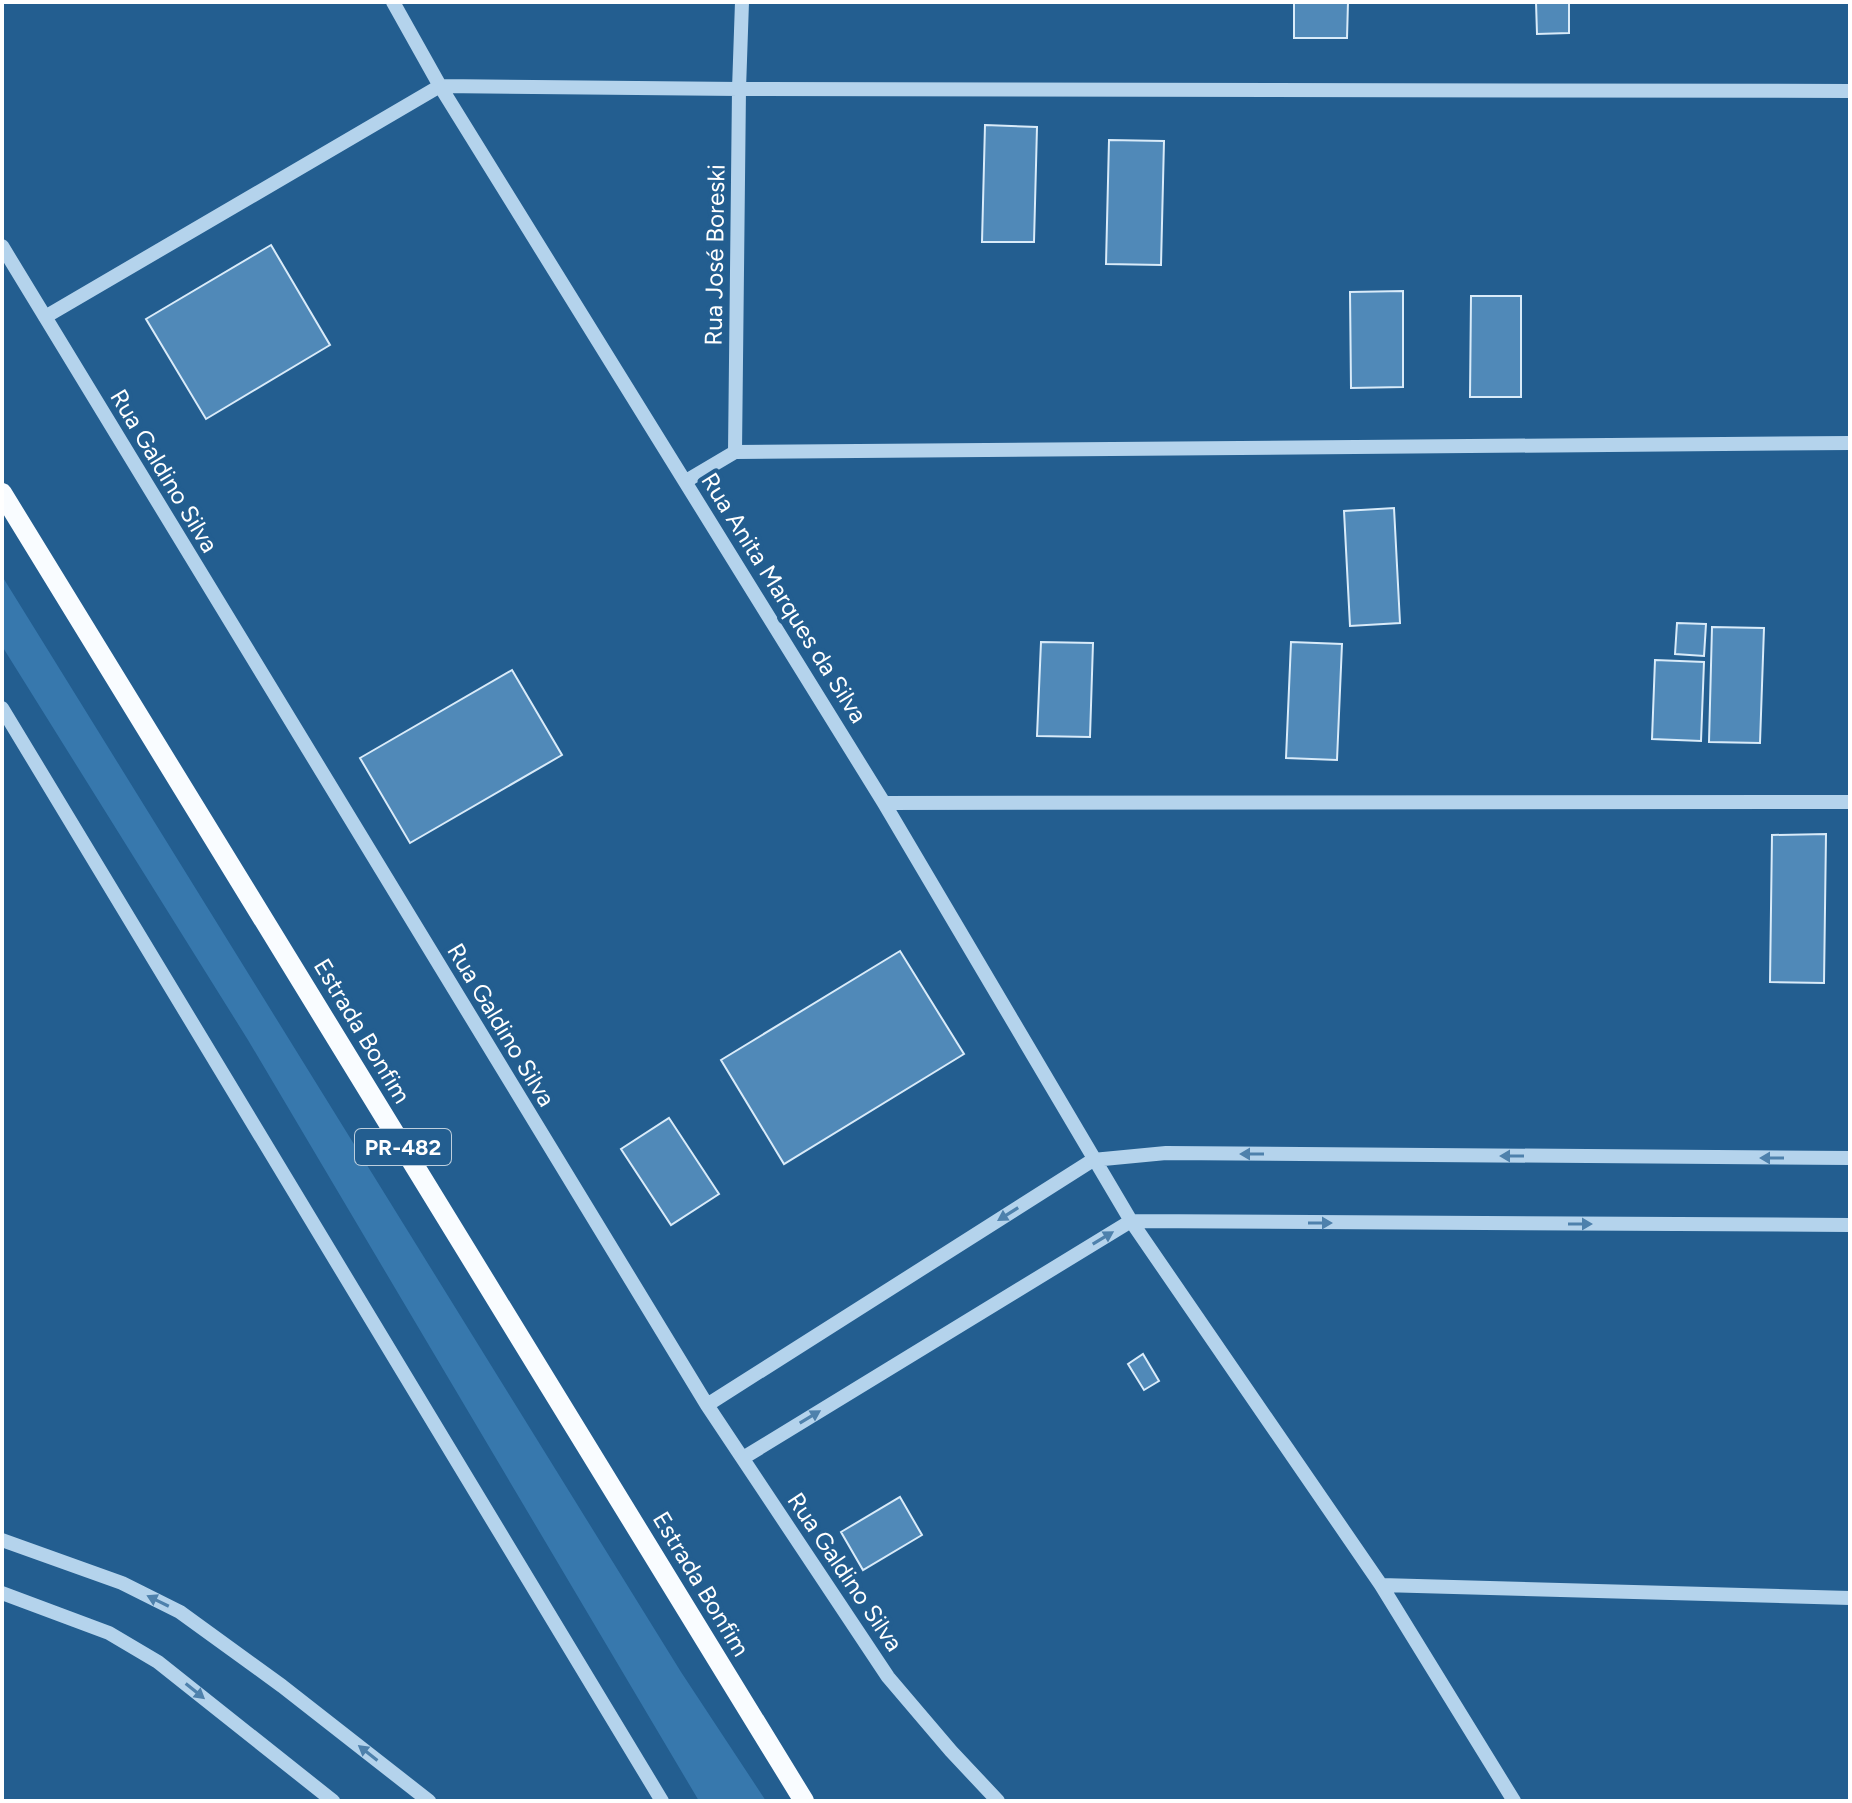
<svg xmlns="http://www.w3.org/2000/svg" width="1852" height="1803" font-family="Figtree,sans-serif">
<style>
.green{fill:#3778ad}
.building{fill:#5089b8;stroke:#d9ebf9;stroke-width:2}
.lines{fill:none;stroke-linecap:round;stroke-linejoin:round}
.minor{stroke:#b4d3ec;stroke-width:14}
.major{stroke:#f9fcff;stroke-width:20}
.oneway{fill:#4e81ac}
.labels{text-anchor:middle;stroke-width:8;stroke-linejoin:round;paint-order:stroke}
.shield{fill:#235e90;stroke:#bdcfde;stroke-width:2}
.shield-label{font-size:22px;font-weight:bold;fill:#fff}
.street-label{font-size:24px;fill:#fff;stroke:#235e90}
</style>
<rect width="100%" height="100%" fill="#235e90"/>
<path class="green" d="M2,576l679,1096 85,129h-67l-451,-761 -246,-394z"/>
<path class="building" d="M1294,2h54l-1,36h-53z
M1536,2h33v31l-32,1z
M985,125l52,2 -3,115h-52z
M1109,140l55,1 -3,124 -55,-1z
M271,245l59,100 -124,74 -60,-100z
M1403,291v96l-52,1 -1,-96z
M1471,296h50v101h-51z
M1394,508l6,115 -50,3 -6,-115z
M1677,623l29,1 -2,32 -29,-2z
M1712,627l52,1 -4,115 -51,-1z
M1041,642l52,1 -3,94 -53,-1z
M1291,642l51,2 -5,116 -51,-2z
M1655,660l49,2 -3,79 -49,-2z
M512,670l50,85 -152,88 -50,-85z
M1826,834l-2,149 -54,-1 2,-147z
M900,951l64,103 -180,110 -63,-104z
M669,1118l50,76 -48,31 -50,-76z
M1143,1354l16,27 -15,9 -16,-26z
M900,1497l22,38 -59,35 -22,-38z"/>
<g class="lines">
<path class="minor" d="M393,2l47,84 444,717 247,418 250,364 133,216
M2,246l705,1159 181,272 63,74 47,50
M45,317l395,-231 299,3 1111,2
M735,452l1115,-9
M686,481l49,-29 4,-363 3,-87
M2,708l660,1093
M884,803l966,-1
M707,1405l386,-245 73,-7 684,5
M743,1458l388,-237 719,4
M2,1540l120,43 58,29 102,74 147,115
M1381,1585l469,13
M2,1593l107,40 49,29 175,139"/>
<path class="major" d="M2,493l802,1308"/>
</g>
<defs><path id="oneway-solid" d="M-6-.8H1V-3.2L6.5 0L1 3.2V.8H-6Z" transform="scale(2)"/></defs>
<g class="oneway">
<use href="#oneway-solid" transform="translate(1252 1154) rotate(-180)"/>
<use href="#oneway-solid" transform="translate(1512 1156) rotate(-180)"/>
<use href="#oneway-solid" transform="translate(1772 1158) rotate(-180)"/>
<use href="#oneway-solid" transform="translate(1008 1214) rotate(148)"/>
<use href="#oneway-solid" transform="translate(1320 1223)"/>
<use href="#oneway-solid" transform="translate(1580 1224)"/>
<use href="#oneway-solid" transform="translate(1103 1238) rotate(-31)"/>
<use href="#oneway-solid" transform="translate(810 1417) rotate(-31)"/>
<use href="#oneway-solid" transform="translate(158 1601) rotate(-154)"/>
<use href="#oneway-solid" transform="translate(195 1691) rotate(39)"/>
<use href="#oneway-solid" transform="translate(368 1753) rotate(-142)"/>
</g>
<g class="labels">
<rect class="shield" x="355" y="1129" width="96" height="36" rx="6"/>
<g class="shield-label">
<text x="403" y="1155">PR-482</text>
</g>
<g class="street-label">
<text transform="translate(715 255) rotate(-89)" y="8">Rua José Boreski</text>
<text transform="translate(164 471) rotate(59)" y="8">Rua Galdino Silva</text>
<text transform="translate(784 598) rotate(58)" y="8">Rua Anita Marques da Silva</text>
<text transform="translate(501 1025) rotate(59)" y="8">Rua Galdino Silva</text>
<text transform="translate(362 1031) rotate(59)" y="8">Estrada Bonfim</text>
<text transform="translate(845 1572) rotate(56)" y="8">Rua Galdino Silva</text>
<text transform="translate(701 1584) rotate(59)" y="8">Estrada Bonfim</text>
</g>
</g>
<rect width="1852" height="1803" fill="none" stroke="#ffffff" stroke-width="8"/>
</svg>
